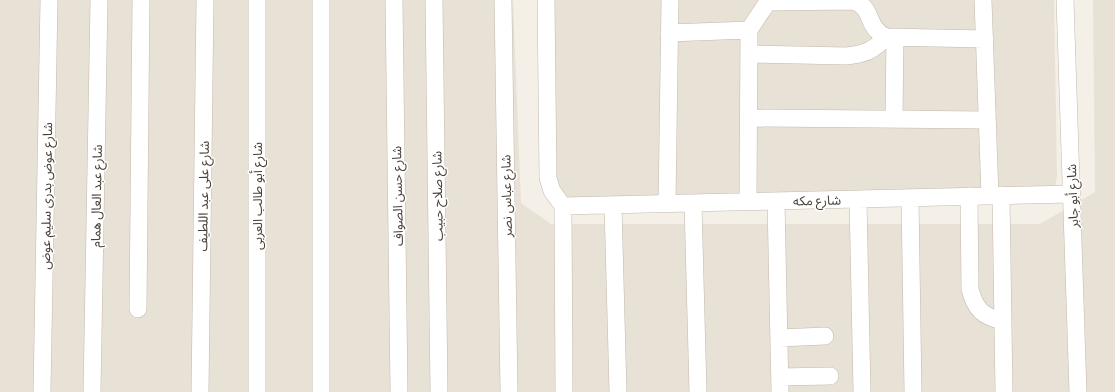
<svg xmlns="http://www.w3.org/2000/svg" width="1115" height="392" font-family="'Exo 2','Noto Sans Arabic',sans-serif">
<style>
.residential{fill:#e8e1d5}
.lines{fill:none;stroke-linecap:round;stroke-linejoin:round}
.street-casing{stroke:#c2b9ad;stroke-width:18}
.street{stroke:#fff;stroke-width:17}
.labels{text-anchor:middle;stroke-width:3;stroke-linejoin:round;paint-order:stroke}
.street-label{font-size:13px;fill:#473f36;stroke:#fff}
</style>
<rect width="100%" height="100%" fill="#f4efe7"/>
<path class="residential" d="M0,0h513l8,203 30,21h489l55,-32 -2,-192h22v392h-1115z
M542,0h512l3,176 -2,10 -498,14z"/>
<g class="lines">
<g class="street-casing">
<path id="street" d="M257,0v392
M321,0v392
M394,0l5,392
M434,0l5,392
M503,0l6,392
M546,0l2,178 4,13 11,15 1,186
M983,0l7,196
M1065,0l13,392
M768,2l85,-1c22,7 11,25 33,36l99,2
M669,33l80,-3 20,-30
M749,54l97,2c19,-2 27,-5 40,-19
M749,118l238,2
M894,119l1,-82
M1001,195l3,197
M969,196l1,93c5,20 13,28 33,32
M910,198l3,194
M858,199l4,193
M776,201l4,191
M748,202l1,-172
M693,203l5,189
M667,204l3,-204
M613,205l5,187
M563,206l509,-12
M138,309l3,-309
M779,338l46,-2
M780,377l50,-1
M42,392l7,-392
M92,392l7,-392
M200,392l5,-392"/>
</g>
<use href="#street" class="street"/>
</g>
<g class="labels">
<g class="street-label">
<text transform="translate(46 196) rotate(-89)" y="5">شارع عوض بدرى سليم عوض</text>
<text transform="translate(96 196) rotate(-89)" y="5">شارع عبد العال همام</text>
<text transform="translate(203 196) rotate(-89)" y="5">شارع على عبد اللطيف</text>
<text transform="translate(257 196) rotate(-90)" y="5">شارع أبو طالب العربى</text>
<text transform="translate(397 196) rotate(-91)" y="5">شارع حسن الصواف</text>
<text transform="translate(437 196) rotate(-91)" y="5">شارع صلاح حبيب</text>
<text transform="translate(506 196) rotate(-91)" y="5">شارع عباس نصر</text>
<text transform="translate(1072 196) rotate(-92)" y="5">شارع أبو جابر</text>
<text transform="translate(817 200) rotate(-1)" y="5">شارع مكه</text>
</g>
</g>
</svg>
